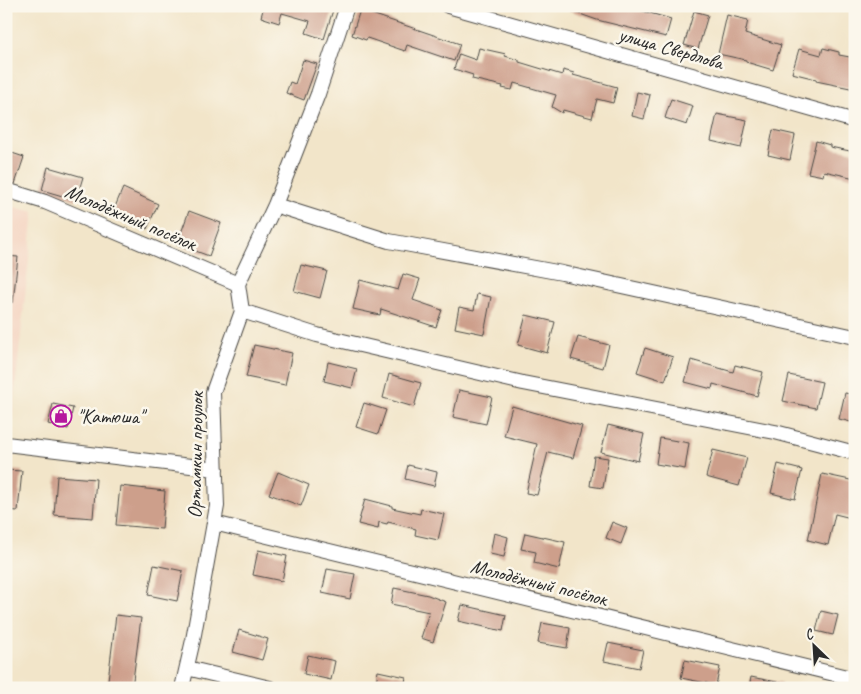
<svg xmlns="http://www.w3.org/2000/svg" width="861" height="694" font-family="Caveat,sans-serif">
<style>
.built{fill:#f4d3c0}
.building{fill:#cd9f8b}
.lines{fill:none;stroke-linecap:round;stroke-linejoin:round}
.minor-casing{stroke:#494743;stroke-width:16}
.minor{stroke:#fff;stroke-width:14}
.labels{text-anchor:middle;stroke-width:5;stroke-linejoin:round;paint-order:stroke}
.street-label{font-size:20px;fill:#2b2b2b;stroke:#fbf7ec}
.poi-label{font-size:20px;fill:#2b2b2b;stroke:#fbf7ec;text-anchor:start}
</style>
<rect width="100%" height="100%" fill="#fbf7ec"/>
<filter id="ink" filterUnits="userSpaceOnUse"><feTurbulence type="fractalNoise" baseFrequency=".02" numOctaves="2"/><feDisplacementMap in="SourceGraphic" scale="10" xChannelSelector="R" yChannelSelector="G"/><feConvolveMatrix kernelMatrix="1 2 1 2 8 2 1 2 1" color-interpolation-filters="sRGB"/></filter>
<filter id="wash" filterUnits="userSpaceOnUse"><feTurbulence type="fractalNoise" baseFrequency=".0096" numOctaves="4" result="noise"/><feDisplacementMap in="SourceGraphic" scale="20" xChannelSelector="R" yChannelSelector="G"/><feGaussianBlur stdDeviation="1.12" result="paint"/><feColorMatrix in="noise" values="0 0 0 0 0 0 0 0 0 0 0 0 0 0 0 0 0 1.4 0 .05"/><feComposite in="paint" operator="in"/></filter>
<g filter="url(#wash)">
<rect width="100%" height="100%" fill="#f2e5c9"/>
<path class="built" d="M6,205l28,7 -23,215 -5,-1z"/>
<g id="blocks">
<path class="building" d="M264,6h55l14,4 -9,29 -18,-6 4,-12 -28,-8 -3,10 -18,-6z
M564,6h61l46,13 -5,18 -69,-17 -34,-12z
M360,10l100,34 -6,17 -47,-16 -2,6 -38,-13 -1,2 -14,-5z
M694,11l14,4 -10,34 -14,-4z
M727,15l21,5 -3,14 36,11 -8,25 -27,-8v-2l-28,-6z
M479,48l27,6 -1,2 14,4v2l43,13 1,-5 11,3 -1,2 44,12 -4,16 -16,-4 -5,19 -29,-8 -1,3 -10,-6 4,-12 -42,-12 -2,7 -10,-2 1,-2 -31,-7 1,-4 -19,-6 5,-15 17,6z
M823,48l16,4v3l16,3v31l-39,-8v-2l-24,-6 7,-24 22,6z
M303,60l14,4 -13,36 -18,-7 4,-11 5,2z
M637,92l13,3 -6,24 -12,-3z
M671,99l22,7 -6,19 -22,-7z
M717,114l30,6 -6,28 -30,-7z
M773,130l22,5 -5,25 -22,-5z
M816,141l14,4v2l25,5v26l-31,-7 -1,5 -15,-3z
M6,151l18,6 -9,27 -9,-3z
M48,167l35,10 -7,23 -34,-10z
M123,188l35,16 -11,25 -35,-15z
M189,211l32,12 -12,33 -32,-12z
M6,256l12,1 -5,45h-7z
M301,265l26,6 -7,27 -26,-7z
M403,274l17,5 -7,21 29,10 -6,17 -55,-18 -1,6 -27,-6 7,-29 38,10z
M477,294l14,3 -7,37 -29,-6 4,-21 15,3z
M526,315l29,7 -8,31 -29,-8z
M578,337l31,8 -6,23 -32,-9z
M254,345l38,8 -7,32 -39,-8z
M645,348l28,9 -8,24 -28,-9z
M691,360l42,12 2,-7 28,7 -6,24 -44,-12 -1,5 -27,-7z
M328,362l29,7 -5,19 -28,-7z
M389,374l32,9 -7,24 -31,-9z
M789,375l33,7 -6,26 -33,-7z
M459,390l33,7 -6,27 -33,-7z
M845,393l10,2v28l-16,-4z
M364,403l22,7 -8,24 -22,-7z
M53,404l20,4 -5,21 -20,-5z
M512,406l70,20 -9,32 -25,-6 -11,43 -11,-2 11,-49 -33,-8z
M608,425l36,9 -6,27 -37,-9z
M660,438l29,5 -4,26 -29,-5z
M713,450l34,8 -8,28 -33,-9z
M594,456l14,2 -5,30 -13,-2z
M778,464l24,6 -7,29 -24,-6z
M408,465l29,7 -3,14 -29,-7z
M6,470l16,1 -4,40 -12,-1z
M278,472l31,13 -8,21 -32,-12z
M822,474l33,7v38l-20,-5 -7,31 -20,-5z
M57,476l39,3 -3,39 -39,-3z
M120,486l45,5 -3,38 -46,-4z
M365,499l27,7v2l28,6 1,-5 23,5 -6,26 -23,-5 1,-6 -28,-7 -1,2 -8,-2 -1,7 -20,-5z
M612,522l15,6 -6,16 -15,-6z
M494,533l14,4 -4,20 -14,-3z
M525,533l40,9 -6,27 -25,-6 2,-11 -15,-3z
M258,550l29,6 -5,25 -29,-6z
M154,565l29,6 -6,30 -29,-6z
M327,569l28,5 -5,25 -28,-6z
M394,588l34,7 18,7 -13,40 -12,-4 8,-26 -38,-8z
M462,605l44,10 -3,16 -45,-10z
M821,611l17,4 -5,20 -17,-4z
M116,615l25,3 -9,70h-25z
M542,623l28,5 -3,20 -29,-5z
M239,630l29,9 -6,21 -29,-8z
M608,643l35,7 -4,18 -35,-7z
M308,655l27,6 -4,19 -27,-6z
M685,660l35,7 -4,18 -35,-7z
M378,671l28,6 -2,11h-29z
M751,677l31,6v5h-33z"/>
</g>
</g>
<g filter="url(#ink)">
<use href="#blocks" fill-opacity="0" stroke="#494743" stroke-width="1"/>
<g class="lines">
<g class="minor-casing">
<path id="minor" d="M448,6l407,115
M6,190l39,12 193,82
M275,205l114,36 173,32 293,64
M242,311l75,24 206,48 252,49 80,21
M6,444l210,25
M214,523l641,156
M187,668l83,20
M182,688l11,-48 24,-134 -4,-114 29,-81 -4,-27 37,-79 43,-111 29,-88"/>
</g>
<use href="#minor" class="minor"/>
</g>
</g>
<defs>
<g id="shop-ring" transform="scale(1.125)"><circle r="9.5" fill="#fbf7ec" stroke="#b5179e" stroke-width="1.5"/><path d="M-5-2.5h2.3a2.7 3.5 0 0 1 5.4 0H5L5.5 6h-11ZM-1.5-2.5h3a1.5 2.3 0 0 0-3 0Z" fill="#b5179e"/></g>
</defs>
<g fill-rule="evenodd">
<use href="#shop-ring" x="61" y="416"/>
</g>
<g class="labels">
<g class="street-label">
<text transform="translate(671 48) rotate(16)" y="7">улица Свердлова</text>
<text transform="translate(131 217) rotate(23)" y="7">Молодёжный посёлок</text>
<text transform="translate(195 455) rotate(-89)" y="7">Ортамкин проулок</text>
<text transform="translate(539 582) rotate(14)" y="7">Молодёжный посёлок</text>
</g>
<g class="poi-label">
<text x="77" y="423">"Катюша"</text>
</g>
</g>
<rect width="861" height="694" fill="none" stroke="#fbf7ec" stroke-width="25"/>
<g transform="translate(814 646) rotate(335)" stroke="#fbf7ec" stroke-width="4" paint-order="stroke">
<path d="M0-4L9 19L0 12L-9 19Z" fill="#2b2b2b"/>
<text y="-8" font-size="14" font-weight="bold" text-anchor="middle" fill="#2b2b2b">С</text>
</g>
</svg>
